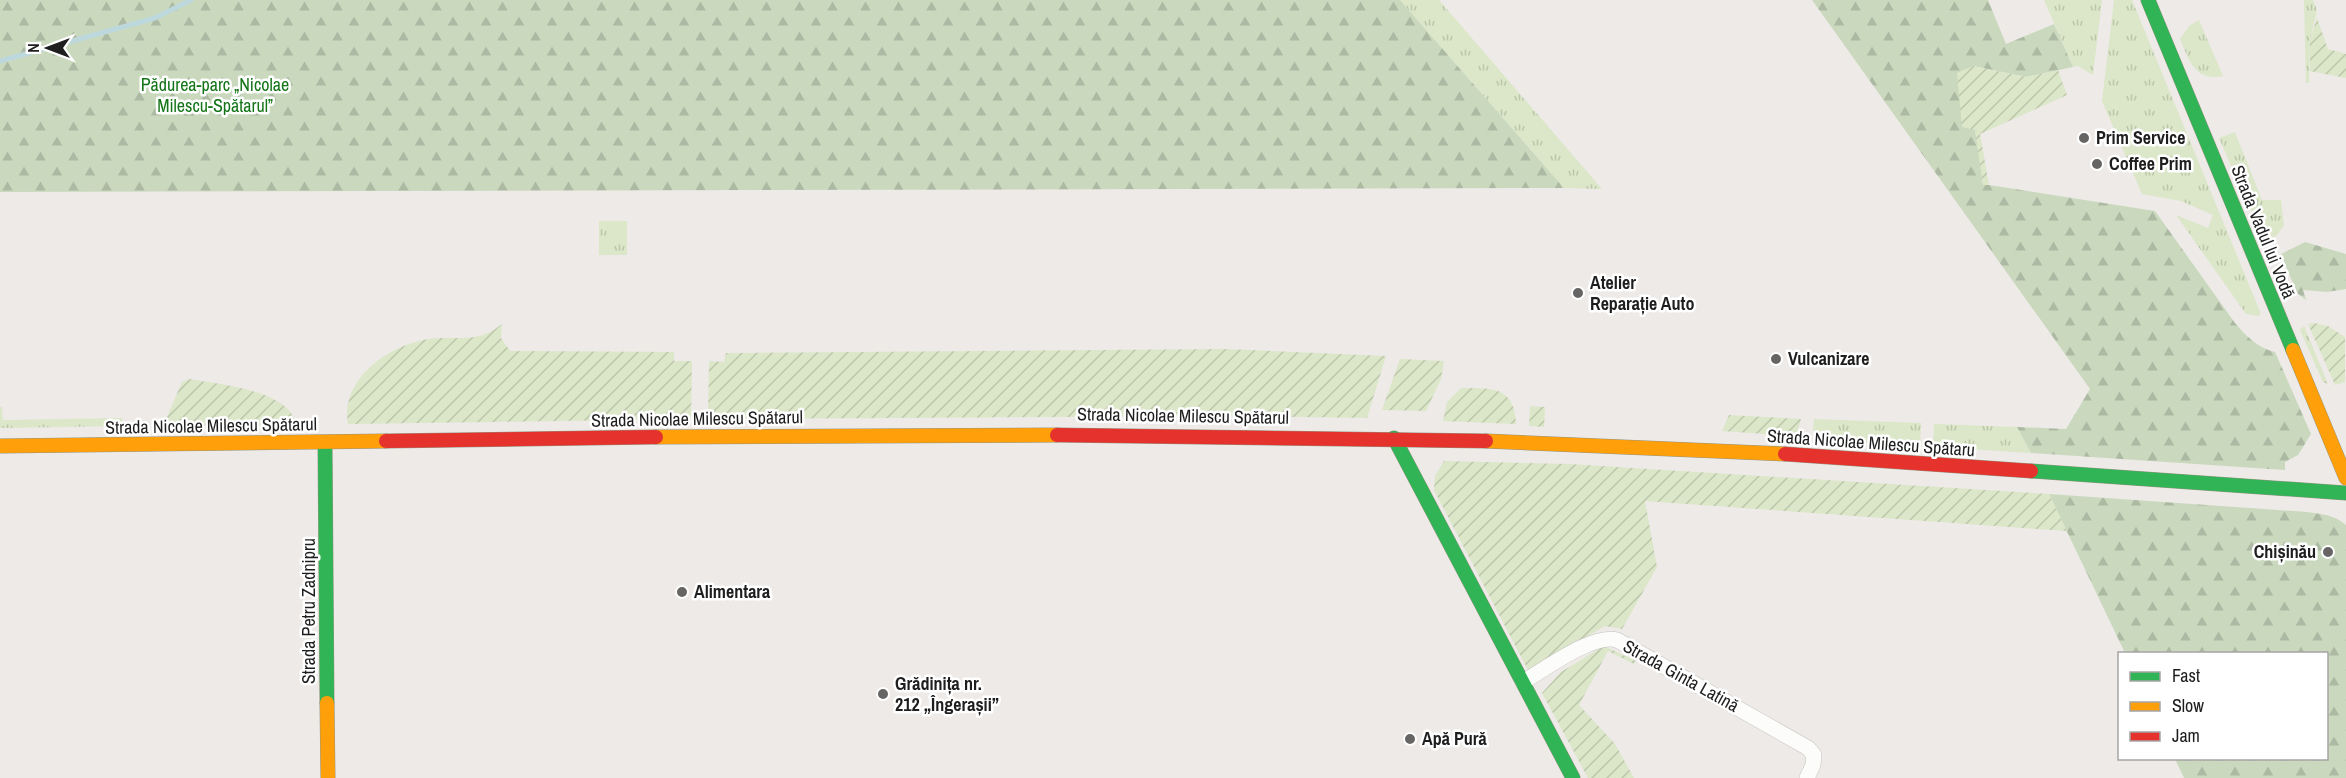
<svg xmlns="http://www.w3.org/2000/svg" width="2346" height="778" font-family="'Archivo Narrow',sans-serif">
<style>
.grass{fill:url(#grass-tufts)}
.forest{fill:url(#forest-firs)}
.garden{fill:url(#garden-furrows)}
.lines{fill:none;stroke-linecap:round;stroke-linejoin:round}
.stream{stroke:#bdd8dd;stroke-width:5}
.street-casing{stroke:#c4c2c1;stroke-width:16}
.fast-casing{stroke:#949481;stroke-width:15}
.slow-casing{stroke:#949481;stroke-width:15}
.jam-casing{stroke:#949481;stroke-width:15}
.street{stroke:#fcfcfb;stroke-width:15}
.fast{stroke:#30b455;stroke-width:14}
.slow{stroke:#ff9f0a;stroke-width:14}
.jam{stroke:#e5322d;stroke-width:14}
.poi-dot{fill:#666564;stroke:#fff;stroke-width:2}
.labels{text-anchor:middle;stroke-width:5;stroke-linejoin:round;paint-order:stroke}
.park-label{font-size:18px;fill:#147518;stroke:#fff}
.poi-label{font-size:18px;font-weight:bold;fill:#1e1e1e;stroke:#fff;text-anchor:start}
.street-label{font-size:18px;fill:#1e1e1e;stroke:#fff}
</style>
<defs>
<pattern id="grass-tufts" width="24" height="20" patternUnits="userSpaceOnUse" patternTransform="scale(1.5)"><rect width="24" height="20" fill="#dbe7c8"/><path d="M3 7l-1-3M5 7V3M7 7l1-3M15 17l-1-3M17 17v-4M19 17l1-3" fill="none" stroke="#bcc6ab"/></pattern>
<pattern id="forest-firs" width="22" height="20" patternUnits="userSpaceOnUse" patternTransform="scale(1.5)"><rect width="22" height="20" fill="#cad9be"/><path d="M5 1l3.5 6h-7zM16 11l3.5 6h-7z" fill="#adbaa3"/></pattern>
<pattern id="garden-furrows" width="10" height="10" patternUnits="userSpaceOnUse" patternTransform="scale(1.5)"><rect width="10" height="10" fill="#dbe7c8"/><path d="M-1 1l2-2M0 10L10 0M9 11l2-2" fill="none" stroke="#bcc6ab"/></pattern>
</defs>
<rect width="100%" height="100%" fill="#edeae7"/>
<path class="grass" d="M1400,0h39l163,189 -38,-1z
M2044,0h58l-9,75 -15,-9 -5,1z
M2114,0h18l129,314 -3,2 -12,-2 -70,-99 32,13 5,-13 -32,-14 -39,-7 -40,-93z
M2304,0h9l4,10 -7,30 -1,43h-3z
M2199,20l24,56c-28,6 -34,-16 -43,-37l9,-13z
M2235,132l27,68h19l3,26 -9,11 -11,4 -45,-103z
M599,221h28v34h-28z
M2304,326l24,58 -5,-2 -23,-52z
M0,407h2l1,13 120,-2 -3,8 -120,2z
M1814,419l107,4 -1,23 -102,-6 -5,-10z
M1934,424l83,3 14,26 -98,-6z"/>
<path class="forest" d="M0,0h1400l164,188 -1564,4z
M1812,0h176l18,44 48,-20 19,43 -47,10 -53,-11 2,63 8,55 172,27 80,112c12,14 23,25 40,29l36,82 -13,21 -13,7v8l-254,-17 -14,-26 49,2 24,-40z
M2305,242l41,12v35l-19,3 -24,-2 3,10 -9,-7 -16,-39z
M2049,494l258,18c14,2 28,3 39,13v253h-162l-9,-19 151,-1v-104l-201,-1z"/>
<path class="garden" d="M2317,18l11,31 18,5v24l-36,-7v-31z
M1973,66l53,11 32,-7 9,25 -87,39 9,51h-6l-8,-55 -13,-3 -5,-54z
M2314,323l14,3 17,11v45l-10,3 -27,-61z
M502,324l-1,14 9,13 164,1v9h18l-1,58 -343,5c-8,-43 37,-76 75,-84 30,-6 53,6 79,-16z
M1224,349l162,7 -19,62 -127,-2 -532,3 1,-58 15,1 2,-9z
M1400,359l44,2 -3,18 -15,32 -44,-1z
M189,379c28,5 102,11 107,46l-133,1 19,-44z
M1461,388c30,0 54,-2 55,36l-73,-3 4,-19z
M1530,406l15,1 -1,20 -15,-1z
M1729,415l72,4 -5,17 -74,-5z
M1444,461l125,3 480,30 18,37 -422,-30 12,66 -35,62 -17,-3 -77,44 -94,-180 1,-14z
M1604,646l32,15 -2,3 -26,-13 -29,54 36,39 19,34h-46l-46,-85 19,-21z"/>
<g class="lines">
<path class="stream" d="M0,61l155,-43 36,-18"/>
<g class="street-casing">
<path id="street" d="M1523,682c22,-13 70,-49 94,-42l191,108 6,7 -1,10 -6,13"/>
</g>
<g class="fast-casing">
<path id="fast" d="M2148,0l145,350
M1394,438l179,340
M325,443l2,260
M2031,471l315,22"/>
</g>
<g class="slow-casing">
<path id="slow" d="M2293,350l53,128
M656,437l401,-2
M1486,441l299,13
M0,446l386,-5
M327,703l1,75"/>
</g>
<g class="jam-casing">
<path id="jam" d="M1057,435l429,6
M386,441l270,-4
M1785,454l246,17"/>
</g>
<use href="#street" class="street"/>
<use href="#fast" class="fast"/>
<use href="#slow" class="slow"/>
<use href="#jam" class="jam"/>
</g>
<g class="poi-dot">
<circle cx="2084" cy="138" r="6"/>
<circle cx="2097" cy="164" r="6"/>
<circle cx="1578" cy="293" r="6"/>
<circle cx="1776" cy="359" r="6"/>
<circle cx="2328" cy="552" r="6"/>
<circle cx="682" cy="592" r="6"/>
<circle cx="883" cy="694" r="6"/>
<circle cx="1410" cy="739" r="6"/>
</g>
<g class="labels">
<g class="park-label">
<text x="215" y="91">Pădurea-parc „Nicolae<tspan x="215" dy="21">Milescu-Spătarul”</tspan></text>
</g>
<g class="poi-label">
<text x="2096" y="144">Prim Service</text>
<text x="2109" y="170">Coffee Prim</text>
<text x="1590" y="289">Atelier<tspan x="1590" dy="21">Reparație Auto</tspan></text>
<text x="1788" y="365">Vulcanizare</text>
<text x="2316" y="558" text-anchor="end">Chișinău</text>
<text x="694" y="598">Alimentara</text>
<text x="895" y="690">Grădinița nr.<tspan x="895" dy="21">212 „Îngerașii”</tspan></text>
<text x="1422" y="745">Apă Pură</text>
</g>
<g class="street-label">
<text transform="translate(2263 232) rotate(68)" y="6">Strada Vadul lui Vodă</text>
<text transform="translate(1183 416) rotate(1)" y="6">Strada Nicolae Milescu Spătarul</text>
<text transform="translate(697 419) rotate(-1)" y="6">Strada Nicolae Milescu Spătarul</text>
<text transform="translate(211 426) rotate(-1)" y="6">Strada Nicolae Milescu Spătarul</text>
<text transform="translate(1871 443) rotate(4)" y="6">Strada Nicolae Milescu Spătaru</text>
<text transform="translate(309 611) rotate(-90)" y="6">Strada Petru Zadnipru</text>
<text transform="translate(1681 676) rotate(29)" y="6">Strada Ginta Latină</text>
</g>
</g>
<rect x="2118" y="652" width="210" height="108" fill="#ffffff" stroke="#a5a5a5" stroke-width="1.5"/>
<rect x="2130" y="672" width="30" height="9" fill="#30b455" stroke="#a5a5a5" stroke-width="1.5"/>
<text x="2172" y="682" font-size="18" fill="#1e1e1e">Fast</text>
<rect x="2130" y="702" width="30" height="9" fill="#ff9f0a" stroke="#a5a5a5" stroke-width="1.5"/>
<text x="2172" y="712" font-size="18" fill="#1e1e1e">Slow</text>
<rect x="2130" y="732" width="30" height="9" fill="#e5322d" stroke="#a5a5a5" stroke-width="1.5"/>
<text x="2172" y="742" font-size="18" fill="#1e1e1e">Jam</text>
<g transform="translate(48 48) rotate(270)" stroke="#ffffff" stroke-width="4.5" paint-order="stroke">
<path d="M0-4.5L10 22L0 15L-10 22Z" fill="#1e1e1e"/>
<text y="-9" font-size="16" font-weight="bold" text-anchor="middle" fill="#1e1e1e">N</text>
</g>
</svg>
